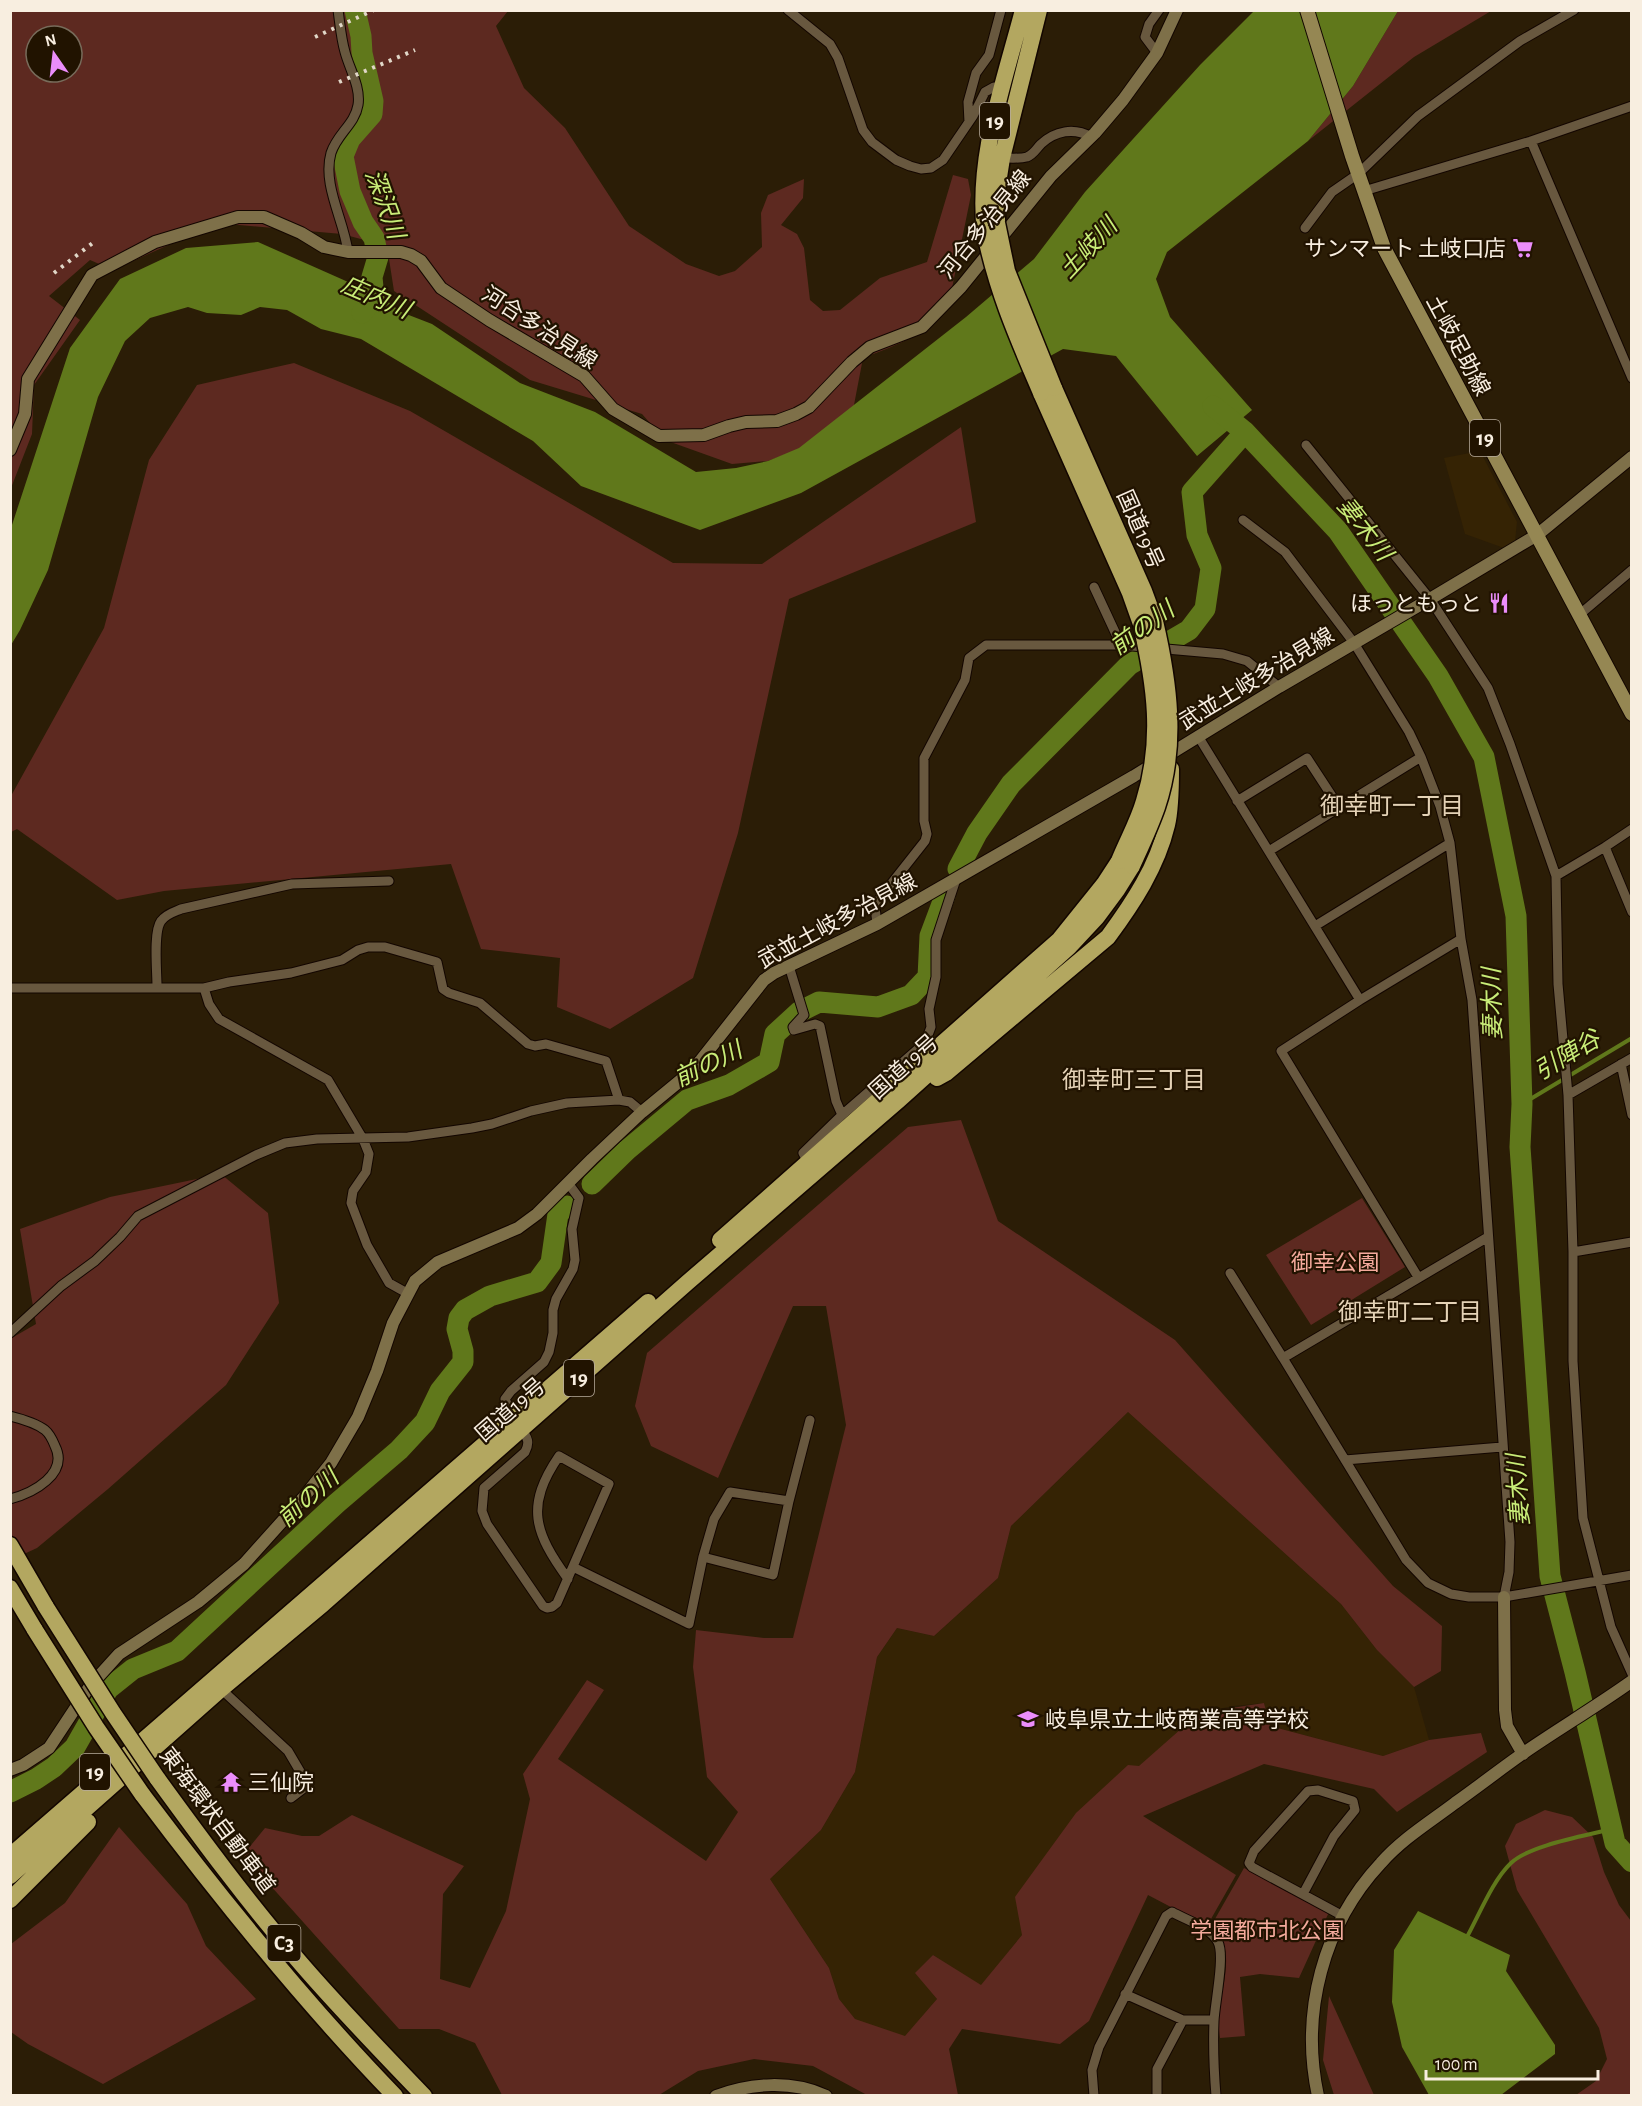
<svg xmlns="http://www.w3.org/2000/svg" width="1642" height="2106" font-family="'Alegreya Sans','Noto Sans JP',sans-serif">
<style>
.built{fill:#352304}
.green{fill:#5d2920;fill-rule:evenodd}
.water{fill:#60781b}
.lines{fill:none;stroke-linecap:round;stroke-linejoin:round}
.stream{stroke:#60781b;stroke-width:4}
.river{stroke:#60781b;stroke-width:21}
.street-casing{stroke:#130600;stroke-width:11}
.secondary-casing{stroke:#130600;stroke-width:14}
.primary-casing{stroke:#130600;stroke-width:16}
.highway-casing{stroke:#130600;stroke-width:19}
.street{stroke:#68583f;stroke-width:9}
.secondary{stroke:#7e7049;stroke-width:12}
.primary{stroke:#958753;stroke-width:14}
.highway{stroke:#b3a760;stroke-width:16}
.rail{stroke:#e1d7c8;stroke-width:4;stroke-dasharray:3 6;stroke-linecap:butt}
.highway-bridge-casing{stroke:#130600;stroke-width:19;stroke-linecap:butt}
.highway-bridge{stroke:#b3a760;stroke-width:16}
.labels{text-anchor:middle;stroke-width:4.5;stroke-linejoin:round;paint-order:stroke}
.shield{fill:#211300;stroke:#b8ac9d;stroke-width:1.5}
.shield-label{font-size:21px;font-weight:bold;fill:#f8eee0}
.street-label{font-size:22px;fill:#f8eee0;stroke:#211300}
.poi-label{font-size:22px;fill:#f8eee0;stroke:#211300;text-anchor:end}
.park-label{font-size:22px;fill:#f4aa9c;stroke:#211300}
.water-label{font-size:24px;font-style:italic;fill:#c9ed78;stroke:#211300}
.neighbourhood-label{font-size:24px;fill:#e4d2b6;stroke:#211300}
</style>
<rect width="100%" height="100%" fill="#2b1d06"/>
<path class="built" d="M1480,451l37,71 -2,19 -11,7 -39,-14 -21,-76z
M1128,1412l213,192 36,46 37,37 15,53 -46,16 -113,-30 -6,-23 -31,3 -34,7 -60,54 -117,168 -41,51 -48,-31 -17,18 21,26 -32,38 -50,-17 -16,-21 -10,-31 -59,-89 51,-49 34,-58 22,-115 20,-29 37,8 64,-58 13,-52z"/>
<path class="green" d="M11,11h497l-12,15 28,62 41,40 64,98 57,38 33,12 16,-5 27,-24 -1,-34 7,-18 36,-16 -1,19 -22,27 16,9 7,14 6,52 13,11 17,-1 40,-32 47,-16 26,-87 15,4 3,16 -21,103c-20,38 -50,45 -87,60l-14,73 -81,30 -36,3 -67,-24 -23,-26 -112,-34 -136,-89 -7,-45 -45,-12 -125,-11 -104,47 -23,-10 -41,36 31,24 -46,65 -2,49 -21,54zM36,36h36v36h-36z
M1398,11h93l-77,46 -106,84 45,-55z
M294,363l116,48 263,152 89,1 199,-137 15,95 -187,77 -51,234 -45,145 -83,51 -53,-22 3,-49 -79,-9 -30,-85 -287,27 -47,9 -100,-71 -6,3v-36l93,-168 45,-168 48,-75z
M961,1120l37,101 177,119 218,246 49,40 -1,45 -27,16 -37,-37 -36,-46 -213,-192 -117,114 -13,52 -64,58 -37,-8 -20,29 -22,115 -34,58 -51,49 59,89 10,31 16,20 50,17 32,-37 -22,-26 18,-18 48,30 41,-50 -7,-38 61,-84 52,-48 11,1 60,-53 65,-10 6,23 113,30 46,-16 52,-7 6,19 -90,60 -23,-23 -110,-25 -121,52 93,59 -29,51 -59,-31 -59,126 -29,23 -98,-15 -13,20 9,46h-91l-54,-29 -59,-7 -56,12 -39,24h-157l-27,-52 -36,-14h-40l-156,-174 22,-27 37,8h17l33,-21 112,51 -21,28 -3,85 30,9 36,-77 24,-112 -7,-25 64,-94 17,10 -46,69 148,102 32,-49 -31,-35 -14,-110 3,-37 68,8h29l53,-213 -20,-119h-33l-75,172 -67,-32 -16,-40 12,-53 261,-226z
M221,1174l47,39 11,90 -53,82 -118,104 -71,59 -26,12 -1,-221 26,-15 -16,-95 90,-32z
M1362,1198l43,69 -94,58 -45,-70z
M1545,1810l27,7 21,20 11,35 15,33 12,16v174h-55l20,-14 11,-22 -8,-31 -82,-138 -12,-44 11,-22z
M119,1827l68,77 19,42 50,53 -153,85 -75,-40 -17,-12v-88l54,-41z
M1244,1868l85,44 -30,66 -39,-4 -20,3 5,59 -25,2c-1,-7 -2,-16 -1,-23 2,-28 19,-69 -8,-89z
M1329,1996l45,99h-40l-11,-35z"/>
<path class="water" d="M1254,11h144l-45,75 -45,55 -141,111 -11,27 14,38 82,93 -55,46 -81,-100 -53,-7 -262,144 -101,37 -119,-44 -48,-45 -172,-102 -40,-10 -34,-19 -27,-3 -19,8 -34,-2 -19,-6 -38,11 -25,23 -27,56 -50,173 -28,60 -9,15v-117l59,-180 50,-69 66,-31 72,-6 124,55 19,15 31,12 88,59 75,29 101,60 40,-4 32,-7 31,-13 167,-131 68,-58 51,-67 115,-127z
M1418,1911l92,44 -4,16 49,74v9l-54,41h-72l-27,-48 -10,-45 2,-52z"/>
<g class="lines">
<path class="stream" d="M1522,1104l110,-66
M1468,1935c12,-22 25,-55 43,-72 19,-18 74,-27 101,-34"/>
<path class="river" d="M355,10l6,26 1,17 11,48 -1,13 -22,25 -7,17 7,35 13,31 11,16 4,19 -6,20 2,21 -12,15
M1213,406l32,26 93,99 100,145 46,81 32,159 6,188 -2,43 30,429 25,96 40,171 17,19
M958,869l19,-36 34,-49 118,-119 60,-35 16,-21 6,-41 -14,-33 -5,-43 53,-60
M592,1184l35,-34 60,-50 42,-15 40,-23 6,-28 24,-22 20,-10 59,5 33,-12 17,-18 2,-41 15,-40
M10,1792l26,-13 18,-12 21,-20 33,-58 25,-20 44,-18 160,-148 62,-53 26,-28 15,-31 23,-29v-11l-6,-22 2,-11 6,-8 25,-14 47,-14 14,-19 7,-49 9,-8"/>
<g class="street-casing">
<path id="street" d="M338,10c2,14 3,28 7,42 4,16 16,35 13,53 -3,19 -21,29 -27,48 -9,32 13,67 17,99
M788,10l42,34 8,14 25,72 9,12 24,18 14,6 11,3 10,-1 12,-8 30,-44 12,-24 9,-5h9
M1157,53l-12,-16 4,-13 10,-14
M969,122l-1,-20 8,-29 13,-18 12,-45
M1531,141l101,237
M1002,158c8,0 17,1 25,-1 7,-3 9,-8 14,-13 14,-13 33,-17 50,-7
M1364,191l167,-50 101,-35
M1305,228l27,-36 26,-18 60,-58 102,-75 54,-31
M1306,445l124,154 58,89 22,56 46,132 2,108 10,111 5,157v109l10,157 28,109 21,47
M1243,520l42,32 69,91 55,89 12,25 19,49 10,37 11,96 11,61 4,57 34,485 -1,30 -5,25
M1094,587l27,58
M1579,615l53,-45
M1198,736l162,264
M1237,801l70,-43 32,49
M1605,847l27,65
M1269,851l152,-94
M1556,876l49,-29 27,-18
M877,924l-2,-17 5,-9 45,-57 2,-7 -3,-13v-63l41,-78 4,-22 17,-13h135l102,9 24,7 32,26
M1315,926l135,-83
M789,966l15,49 -11,12 1,3 21,-6 5,2 16,75 6,14
M157,986c0,-15 -4,-54 4,-65 5,-7 13,-9 20,-12l111,-25 97,-3
M10,988h194l25,-6 62,-9 51,-13 16,-10 10,-3h17l52,15 6,27 6,4 31,10 48,41 7,2 11,-2 60,17 13,39
M204,988l5,16 10,15 109,61 35,59 6,15 -3,18 -13,19 -2,12 16,42 22,38 18,10
M1621,1064l11,51
M1568,1095l64,-37
M808,1162l-5,-9 39,-38 83,-72 6,-16 -2,-18 7,-32v-37l20,-61
M1488,1237l-205,121 123,202 22,23 23,11 18,3h35l128,-22
M1573,1252l59,-10
M1230,1273l53,85
M1418,1277l-137,-226 79,-51 101,-61
M10,1333l51,-47 34,-25 25,-24 18,-21 118,-61 29,-12 32,-4 91,-2 64,-9 20,-4 39,-13 36,-8 52,-3 11,2 12,10
M10,1416c12,3 26,7 35,14 5,4 8,11 10,16 14,28 -22,47 -45,53
M513,1418l-8,-19 6,-8 33,-29 5,-10 4,-19v-23l3,-11 17,-30 2,-9 -3,-31 7,-31 -11,-15
M521,1430c7,7 9,13 4,22l-41,36 -2,23 5,13 56,82 4,2 5,-1 5,-4 52,-119 -50,-28c-34,50 -25,76 9,123
M1345,1460l157,-13
M703,1557l70,18 16,-74
M573,1567l116,57 14,-67 11,-38 16,-27 59,9 21,-81
M221,1689l67,62 20,34 -17,13
M1303,1894l31,-58 21,-26 -2,-9 -35,-11 -10,1 -54,60 -5,12 3,4 91,49
M1125,1994l58,26h31
M1094,2096l-2,-26 7,-23 67,-131 6,-4c14,8 38,15 46,30 7,14 -3,60 -4,79 -1,24 0,50 2,75
M1157,2096v-27l26,-49"/>
</g>
<g class="secondary-casing">
<path id="secondary" d="M10,450l15,-36 3,-35 64,-104 63,-33 83,-25h26l37,16 23,14 24,5h53l10,3 10,6 20,27 48,32 95,56 29,33 46,27 45,-1 25,-9 17,-4 31,-1 19,-7 13,-7 43,-45 18,-15 52,-20 39,-40 90,-111 44,-43 28,-33 34,-47 20,-43
M1504,1597l1,113 2,16 16,28
M10,1770l13,-5 26,-17 41,-62 29,-32 79,-52 46,-38 60,-67 27,-34 27,-46 19,-46 16,-48 22,-42 23,-19 80,-34 19,-14 55,-55 50,-47 45,-37 14,-15 63,-80 10,-7 103,-49 257,-148 145,-89 151,-88 107,-64 95,-78
M716,2096c35,-13 76,-16 110,0
M1318,2096c-18,-83 5,-171 63,-233 21,-24 49,-41 74,-60 24,-17 47,-35 70,-51 35,-24 72,-46 107,-71"/>
</g>
<g class="primary-casing">
<path id="primary" d="M1307,10l45,146 32,92 248,466"/>
</g>
<g class="highway-casing">
<path id="highway" d="M997,223v-33l5,-32 37,-148
M985,233c-9,-75 19,-150 38,-223
M1054,388l90,203 11,30
M1041,393l89,200 11,31
M937,1078l9,-5 162,-136c25,-34 49,-70 59,-112 4,-17 4,-38 4,-56
M720,1240l339,-300 45,-56 15,-23
M10,1545l36,62
M10,1588l25,42
M157,1778c45,62 90,123 140,181 40,47 84,92 127,137
M142,1794c79,105 161,207 253,302
M10,1856l638,-554
M10,1876l211,-187 102,-85 365,-322 211,-182 170,-153 28,-30 20,-27 15,-24
M10,1900l78,-78"/>
</g>
<use href="#street" class="street"/>
<use href="#secondary" class="secondary"/>
<use href="#primary" class="primary"/>
<use href="#highway" class="highway"/>
<path class="rail" d="M315,37l59,-27
M339,82l76,-32
M54,273l40,-31"/>
<g class="highway-bridge-casing">
<path id="highway-bridge" d="M997,223l10,48 47,117
M985,233c12,59 33,106 56,160
M1119,861c8,-20 19,-39 25,-60 19,-61 11,-116 -3,-177
M1132,866c9,-20 18,-39 25,-59 21,-62 12,-125 -2,-186
M46,1607l67,106 44,65
M35,1630l61,97 46,67"/>
</g>
<use href="#highway-bridge" class="highway-bridge"/>
</g>
<defs>
<g id="supermarket-bare" transform="scale(1.62)"><path d="M-6-5.5h2.5l.6 2H6L4.5 2H-2.5L-4.4-4H-6ZM-1.5 3.2a1.3 1.3 0 1 0 .1 0ZM3 3.2a1.3 1.3 0 1 0 .1 0Z" fill="#eb8dfb" stroke="#211300" stroke-width="2.5" paint-order="stroke"/></g>
<g id="restaurant-bare" transform="scale(1.62)"><path d="M-5-6h1v4h1v-4h1v4h1v-4h1v5L-1.5 .5V6h-2V.5L-5-1ZM5-6V6H3V1.5H1.5Q1.5-4 5-6Z" fill="#eb8dfb" stroke="#211300" stroke-width="2.5" paint-order="stroke"/></g>
<g id="school-bare" transform="scale(1.62)"><path d="M0-5L7-2L0 1L-7-2ZM-4 1L0 2.5L4 1V4Q0 6-4 4Z" fill="#eb8dfb" stroke="#211300" stroke-width="2.5" paint-order="stroke"/></g>
<g id="temple-bare" transform="scale(1.62)"><path d="M0-6L5-2H3V0L6.5 2.5H4V6H1.5V3h-3V6H-4V2.5H-6.5L-3 0V-2H-5Z" fill="#eb8dfb" stroke="#211300" stroke-width="2.5" paint-order="stroke"/></g>
</defs>
<g fill-rule="evenodd">
<use href="#supermarket-bare" x="1523" y="248"/>
<use href="#restaurant-bare" x="1499" y="603"/>
<use href="#school-bare" x="1028" y="1719"/>
<use href="#temple-bare" x="231" y="1782"/>
</g>
<g class="labels">
<g class="shield">
<rect x="980" y="103" width="30" height="36" rx="4.5"/>
<rect x="1470" y="420" width="30" height="36" rx="4.5"/>
<rect x="564" y="1360" width="30" height="36" rx="4.5"/>
<rect x="80" y="1754" width="30" height="36" rx="4.5"/>
<rect x="267.5" y="1925" width="33" height="36" rx="4.5"/>
</g>
<g class="shield-label">
<text x="995" y="128">19</text>
<text x="1485" y="445">19</text>
<text x="579" y="1385">19</text>
<text x="95" y="1779">19</text>
<text x="284" y="1950">C3</text>
</g>
<g class="street-label">
<text transform="translate(984 224) rotate(-51)" y="8">河合多治見線</text>
<text transform="translate(540 327) rotate(33)" y="8">河合多治見線</text>
<text transform="translate(1459 345) rotate(62)" y="8">土岐足助線</text>
<text transform="translate(1141 529) rotate(66)" y="8">国道19号</text>
<text transform="translate(1256 678) rotate(-31)" y="8">武並土岐多治見線</text>
<text transform="translate(837 920) rotate(-28)" y="8">武並土岐多治見線</text>
<text transform="translate(903 1066) rotate(-42)" y="8">国道19号</text>
<text transform="translate(510 1409) rotate(-41)" y="8">国道19号</text>
<text transform="translate(218 1820) rotate(53)" y="8">東海環状自動車道</text>
</g>
<g class="poi-label">
<text x="1506" y="256">サンマート 土岐口店</text>
<text x="1482" y="611">ほっともっと</text>
<text x="1045" y="1727" text-anchor="start">岐阜県立土岐商業高等学校</text>
<text x="248" y="1790" text-anchor="start">三仙院</text>
</g>
<g class="park-label">
<text x="1335" y="1270">御幸公園</text>
<text x="1267" y="1938">学園都市北公園</text>
</g>
<g class="water-label">
<text transform="translate(385 204) rotate(70)" y="8">深沢川</text>
<text transform="translate(1088 248) rotate(-47)" y="8">土岐川</text>
<text transform="translate(376 297) rotate(23)" y="8">庄内川</text>
<text transform="translate(1365 529) rotate(52)" y="8">妻木川</text>
<text transform="translate(1142 628) rotate(-36)" y="8">前の川</text>
<text transform="translate(1492 1004) rotate(-91)" y="8">妻木川</text>
<text transform="translate(1567 1055) rotate(-31)" y="8">引陣谷</text>
<text transform="translate(708 1064) rotate(-26)" y="8">前の川</text>
<text transform="translate(1518 1490) rotate(-94)" y="8">妻木川</text>
<text transform="translate(308 1498) rotate(-42)" y="8">前の川</text>
</g>
<g class="neighbourhood-label">
<text x="1392" y="814">御幸町一丁目</text>
<text x="1134" y="1088">御幸町三丁目</text>
<text x="1410" y="1320">御幸町二丁目</text>
</g>
</g>
<rect width="1642" height="2106" fill="none" stroke="#f8eee0" stroke-width="24"/>
<g transform="translate(54 54) rotate(346)"><circle r="28" fill="#211300" stroke="#776b5a" stroke-width="1.5"/>
<path d="M0-4.5L10 22L0 15L-10 22Z" fill="#eb8dfb"/>
<text y="-9" font-size="16" font-weight="bold" text-anchor="middle" fill="#f8eee0">N</text>
</g>
<path d="M1426 2070v9h172v-9" fill="none" stroke="#f8eee0" stroke-width="3"/>
<text x="1435" y="2070" font-size="18" fill="#f8eee0" stroke="#211300" stroke-width="4.5" paint-order="stroke">100 m</text>
</svg>
